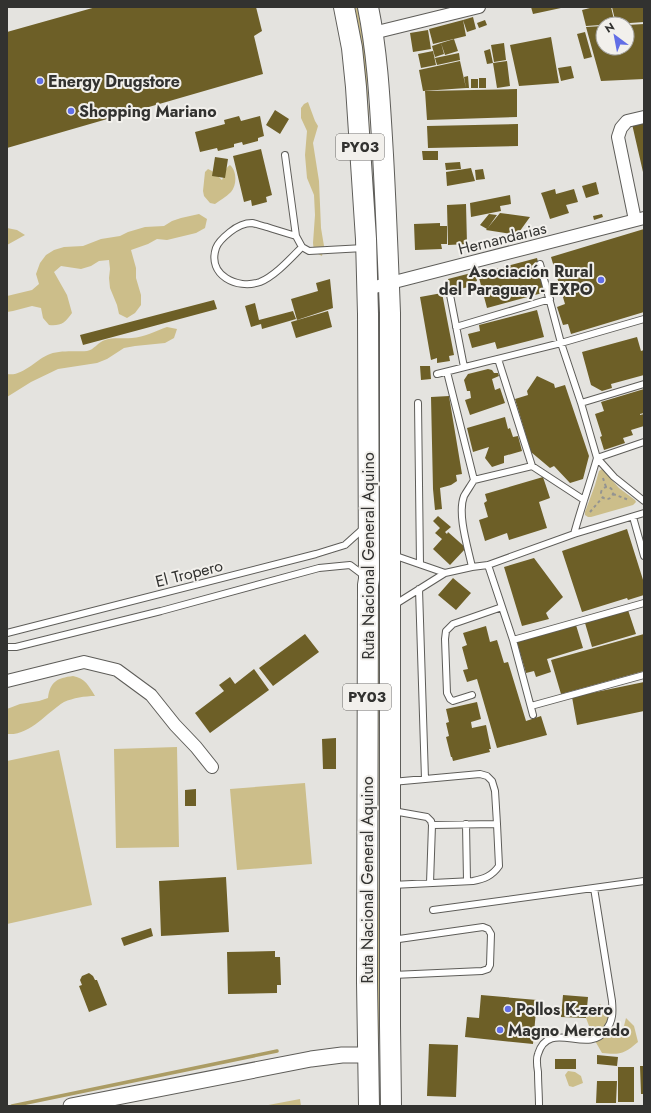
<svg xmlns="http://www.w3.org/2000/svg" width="651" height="1113" font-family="Jost,sans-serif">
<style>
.green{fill:#ccbe8a}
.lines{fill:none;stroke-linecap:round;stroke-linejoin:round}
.stream{stroke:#ab9c64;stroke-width:3.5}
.building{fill:#6d5f27}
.service-casing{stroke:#5e5d59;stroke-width:8}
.minor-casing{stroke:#5e5d59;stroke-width:14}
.tertiary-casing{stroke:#5e5d59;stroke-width:17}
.trunk-casing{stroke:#5e5d59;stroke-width:22}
.path{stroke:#949491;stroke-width:2;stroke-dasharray:3 3;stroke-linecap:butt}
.service{stroke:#fff;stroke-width:6}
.minor{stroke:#fff;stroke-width:12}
.tertiary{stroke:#fff;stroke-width:15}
.trunk{stroke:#fff;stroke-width:20}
.poi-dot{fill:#626ee6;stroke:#f2f0ec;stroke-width:1.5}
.labels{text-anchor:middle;stroke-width:4;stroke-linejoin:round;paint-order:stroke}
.shield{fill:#f2f0ec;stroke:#6c6b68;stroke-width:1}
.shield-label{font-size:15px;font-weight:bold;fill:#323230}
.poi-label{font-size:16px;font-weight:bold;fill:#323230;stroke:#f2f0ec;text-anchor:start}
.street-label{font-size:16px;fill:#323230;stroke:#f2f0ec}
</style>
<rect width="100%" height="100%" fill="#e4e3df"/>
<path class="green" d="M357,7l1,2 8,50 10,198 -13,-198 -8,-51z
M308,102l7,19 3,5 -5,17 6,38 2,47 3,18 -2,10 -8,-4 -1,-9 2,-28 -1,-20 -7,-17 -2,-23 2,-24 -6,-13v-10l3,-4z
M230,165c7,6 7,20 1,27 -5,5 -11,8 -16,12l-5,-1 -6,-7 -1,-5 2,-19 3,-3 4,2 10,9c3,-6 2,-11 8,-15z
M199,214l8,5 -2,9 -9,5 -29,7 -10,-1 -9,5 -17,6 5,18v10l5,17v10l-6,8 -8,5 -8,-4 -2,-9 -7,-17 -1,-10 1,-9 -1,-9 -10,1 -8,5 -10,3 -20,-3 -7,6 13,23 5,18c-7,10 -11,13 -23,12l-6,-7 -2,-10 -9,-2 -19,5 -6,1v-16l25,-6 7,-6 -3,-10 4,-11 6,-8 8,-5 10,-3 19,-1 18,-7 19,-3 8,-4 17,-5 19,-1 8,-5 9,-3z
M7,228l10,2 8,5 -18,10z
M377,302l3,133 2,432 -3,161v78h-2l-1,-78 3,-161z
M167,327l10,2 -3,9 -9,5 -30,3 -11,2 -17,11 -10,4 -39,6 -27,13 -24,15v-23c16,3 29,-15 43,-20 11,-4 26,-2 37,-3 7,-1 11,-9 18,-11 9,-3 18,-1 27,-2 12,-1 24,-7 35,-11z
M602,469l17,19 16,12 1,2 -3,3 -42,12h-3l-3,-2v-3l10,-27 4,-14z
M73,676c13,3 15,9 22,20 -10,0 -22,2 -31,6 -18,11 -34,34 -57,32v-25l13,-5 19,-3 9,-3c2,-16 9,-20 25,-22z
M177,747l2,100 -63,1 -2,-99z
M59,750l33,155 -85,19v-163z
M305,783l7,81 -75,6 -7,-81z
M600,1004l5,5 9,20 2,2 8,-5 2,-8 8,8 4,16c-14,12 -18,13 -36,11l-8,-14 -8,-21 5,-6z
M568,1071l7,1 6,4 2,7 -10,4 -4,-1 -4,-11z
M300,1099l1,7h-38z"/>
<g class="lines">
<path class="stream" d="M12,1106l265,-55"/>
</g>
<path class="building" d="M96,7h160l6,24 -8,5 9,38 -256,74v-116z
M531,7h30v1l-28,6z
M594,7h17l4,17 -29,2 -4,-16z
M612,7h32v15l-28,2z
M473,17l3,12 -9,3 -4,-12z
M463,20l3,16 -33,8 -4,-15z
M485,20l2,5 -8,3 -2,-5z
M644,24v55l-43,2 -15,-54 17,-1v22h24v-23z
M428,30l3,19 -18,3 -3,-19z
M585,32l7,25 -8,2 -7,-25z
M551,37l8,46 -40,3 -9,-41z
M454,39l4,12 -13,4 -4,-12z
M441,43l3,11 -9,3 -3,-11z
M504,43l2,17 -12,2 -3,-17z
M490,49l3,14 -6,1 -3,-13z
M433,51l3,14 -15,3 -3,-14z
M459,53l1,7 -23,5 -2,-7z
M460,61l6,27 -43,3 -4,-21z
M507,61l3,25 -13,2 -4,-25z
M571,66l3,12 -13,3 -3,-13z
M468,76l1,12h-3l-2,-11z
M479,78h7v10h-7z
M471,79h7v9h-7z
M517,89v28l-90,3 -2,-29z
M275,110l14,9 -9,15 -14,-9z
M239,116l2,5 19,-5 4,20 -6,2v3l-15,4 -1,-3 -8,2v3l-16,4 -1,-3 -17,4 -5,-20 30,-8 -1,-4z
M644,122v50h-1l-11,-48z
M518,124v22l-90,2 -1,-22z
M261,149l11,46 -6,2 1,5 -15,4 -1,-6 -7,2 -11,-46z
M422,151h16v9h-15z
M215,157l13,2 -3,19 -13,-2z
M460,162l1,7 -15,1 -1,-7z
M471,168l4,13 -28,5 -1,-14z
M483,169l2,10 -9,1 -1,-10z
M596,182l3,12 -13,4 -4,-12z
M555,189l1,5 18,-5 4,13 -12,3 3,8 -19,6 -7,-21 6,-2 -6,2 -2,-5z
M510,195l1,9 -11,2 1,5 -30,6 -1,-14z
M466,204l1,40 -19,1 -1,-40z
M500,213l30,4 -13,18 -31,-5z
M489,214l8,1 -10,14 -7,-4z
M602,214l1,3 -9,3 -1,-4z
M440,223v3h7v18h-6l1,5 -27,1 -1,-26z
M644,229v83l-73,22 -3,-10 -5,1 -6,-18 8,-3 -14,-47z
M537,258l9,34 -59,16 -9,-34z
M475,272l2,9 -10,3 1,3 -12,3 -1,-3 -5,1 -2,-9z
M330,279l3,29 -36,12 -6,-21 27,-8 -2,-8z
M442,293l12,62 -5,1 1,5 -13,2v-5l-6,2 -11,-63z
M214,300l3,9 -134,36 -3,-10z
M255,303l4,17 34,-9 3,8 -34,10 -1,-5 -10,3 -6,-21z
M537,310l7,27 -47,12 -2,-7 -23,6 -4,-14 12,-3 -1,-6z
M328,311l4,16 -36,11 -5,-16z
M637,337l4,14 3,-1v25l-33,9 1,4 -10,3 -11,-6 -9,-33z
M420,366h10l1,13 -10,1z
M488,369l4,1 2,3h4l1,3 -7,3 3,11 5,-2 5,15 -35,12 -5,-15 6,-2 -1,-7h-3l-3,-11 4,-6z
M537,376l17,8 1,4 10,-3 24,71 -6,23 -13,4 -16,-17 -4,2 -19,-16 -16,-53 13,-4 -1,-4z
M644,389v24l-4,1v1l4,-1v12l-13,4 2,5 -10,3 2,5 -21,7 -4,-13 2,-1 -7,-22 9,-3 -3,-9z
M449,396l13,78 -6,1 1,6 -6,4 -11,3 2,21 -7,1 -2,-21 -2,-92z
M505,417l3,12 2,-1 3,9 5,-1 4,15 -18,5v7l-12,4 -7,-9 4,-11 -16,5 -6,-24z
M543,477l7,21 -11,4 8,26 -38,12 -2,-7 -22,8 -6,-21 9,-3 -4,-14 3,-2 -2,-7z
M438,516l13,11 -6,5 2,2 1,-2 18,16 -16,17 -17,-16 9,-10 -7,-6 5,-5 -7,-7z
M627,529l17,54v12l-16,5 -1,-2 -45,14 -20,-61z
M534,558l29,39 -17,16 3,6 -27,7 -18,-59z
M453,578l18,15 -15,17 -18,-15z
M628,610l8,24 -44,13 -7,-24z
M576,625l7,23 -36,11 4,13 -15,5 -2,-6 -8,2 -9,-31z
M486,626l4,16 7,-2 7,23 4,-1 18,59 15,-5 6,19 -50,13 -20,-69 -10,3 -4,-12 5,-1 -6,-22 5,-2 -4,-12z
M305,634l14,18 -46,34 -14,-18z
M644,634v37l-83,23 -10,-34z
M254,669l15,21 -59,43 -15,-20 29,-22 -5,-6 11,-8 5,7z
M644,682v29l-67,14 -5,-28z
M477,702l4,17 -10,3 1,6 14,-3 5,24h-2l1,3 -37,9 -1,-4h-1l-5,-20 3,-1 -3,-13 3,-1 -3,-13z
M336,738v31h-13l-1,-30z
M196,789v17h-11v-16z
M226,877l3,55 -68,4 -2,-55z
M151,928l2,8 -29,10 -3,-8z
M275,951v6h5l1,28h-4v8l-49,1 -1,-42z
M89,973l4,3 2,4h2l10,25 -18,7 -10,-26 3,-1 -2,-5 2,-4z
M481,995l56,5 -4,44 -68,-7 2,-20 12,1z
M563,995l25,2 -2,21 -25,-1z
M429,1044l29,1 -2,52 -29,-1z
M597,1055l21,2 -1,9 -20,-2z
M555,1059h21v10h-21z
M640,1066h4v28h-3z
M618,1067h16v35h-16z
M597,1081h20l-1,22h-20z"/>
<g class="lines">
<g class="service-casing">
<path id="service" d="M285,155l11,81 6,11 7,4 55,-3
M296,236c-10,-3 -20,-6 -29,-9 -5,-1 -10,-3 -15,-4 -8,0 -17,5 -22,9 -5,4 -12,10 -14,16 -9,27 21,42 44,34 15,-6 31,-24 42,-35
M540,264l21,79 20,60 16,55 17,19 30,24
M450,295l14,72
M456,327l94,-28
M498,359l34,107 52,34
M447,372l27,108
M437,374l124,-31 83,-24
M418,403l2,161
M581,403l63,-19
M597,458l47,-16
M633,517l11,39
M574,534c7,-26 16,-51 23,-76
M393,555l52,18
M488,565l25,75 20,75
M472,567c-4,-19 -15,-53 -8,-71 3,-5 7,-11 10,-16l58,-14
M419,589l6,190
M394,605l51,-32 27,-6 16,-2 86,-31 70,-21
M7,633l309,-79 29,-9 20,-18
M513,640l131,-37
M7,647h9l145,-36 158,-43 31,-3 16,12
M472,695l-19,6 -3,-2 -3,-6 -2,-54 1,-8 7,-7 49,-17
M531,706l113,-31
M393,811l34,6 4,4 1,4 -2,58
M466,824l1,57
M432,825l65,-1
M392,885l81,-4c11,-2 19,-5 26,-15l-2,-42 -2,-33 -3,-10 -5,-5 -7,-2 -88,8
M433,910l211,-29
M392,940l91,-13 5,2 3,5 -1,31 -2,4 -6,2 -89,4
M539,1106c0,-11 -1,-23 -1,-34 -1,-6 -2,-13 0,-18 11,-36 50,2 68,-24 7,-9 7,-18 6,-29l-18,-113"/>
</g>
<g class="minor-casing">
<path id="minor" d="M373,33l106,-26
M635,220l-17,-83 3,-9 6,-7 17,-4
M367,289l277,-71
M7,681l77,-19 33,8 34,25 24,30 21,22 16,20"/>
</g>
<g class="tertiary-casing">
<path id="tertiary" d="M71,1106l240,-47 31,-4h26"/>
</g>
<g class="trunk-casing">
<path id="trunk" d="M344,7l8,41 4,39 10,152 2,75 1,265 -1,6 -1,397 2,124
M368,7c10,49 12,99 15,148 3,53 5,106 7,158v713l1,80"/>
</g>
<path class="path" d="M603,478l3,9
M601 493a6 6 0 1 1 12 0a6 6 0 1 1-12 0Z
M613,494l16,6
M590,512l13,-15"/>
<use href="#service" class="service"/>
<use href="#minor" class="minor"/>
<use href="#tertiary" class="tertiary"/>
<use href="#trunk" class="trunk"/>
</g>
<g class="poi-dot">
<circle cx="40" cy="81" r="4"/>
<circle cx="71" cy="111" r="4"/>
<circle cx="601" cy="280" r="4"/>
<circle cx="508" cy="1009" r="4"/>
<circle cx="500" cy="1030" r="4"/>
</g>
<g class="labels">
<g class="shield">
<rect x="336" y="134" width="48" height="26" rx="3"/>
<rect x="343" y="684" width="48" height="26" rx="3"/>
</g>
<g class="shield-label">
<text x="360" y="152">PY03</text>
<text x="367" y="702">PY03</text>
</g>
<g class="poi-label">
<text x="48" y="87">Energy Drugstore</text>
<text x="79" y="117">Shopping Mariano</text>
<text x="593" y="277" text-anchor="end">Asociación Rural<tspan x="593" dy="18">del Paraguay - EXPO</tspan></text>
<text x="516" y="1015">Pollos K-zero</text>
<text x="508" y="1036">Magno Mercado</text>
</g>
<g class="street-label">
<text transform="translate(502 238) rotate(-14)" y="6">Hernandarias</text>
<text transform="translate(368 556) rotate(-90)" y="6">Ruta Nacional General Aquino</text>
<text transform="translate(189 573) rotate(-14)" y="6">El Tropero</text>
<text transform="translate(367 880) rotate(-90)" y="6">Ruta Nacional General Aquino</text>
</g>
</g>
<rect width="651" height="1113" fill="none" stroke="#323230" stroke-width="16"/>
<g transform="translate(615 36) rotate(328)"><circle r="19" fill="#f2f0ec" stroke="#a5a4a1"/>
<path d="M0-3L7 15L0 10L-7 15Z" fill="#626ee6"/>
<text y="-6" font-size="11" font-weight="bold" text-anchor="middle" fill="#323230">N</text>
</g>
</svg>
